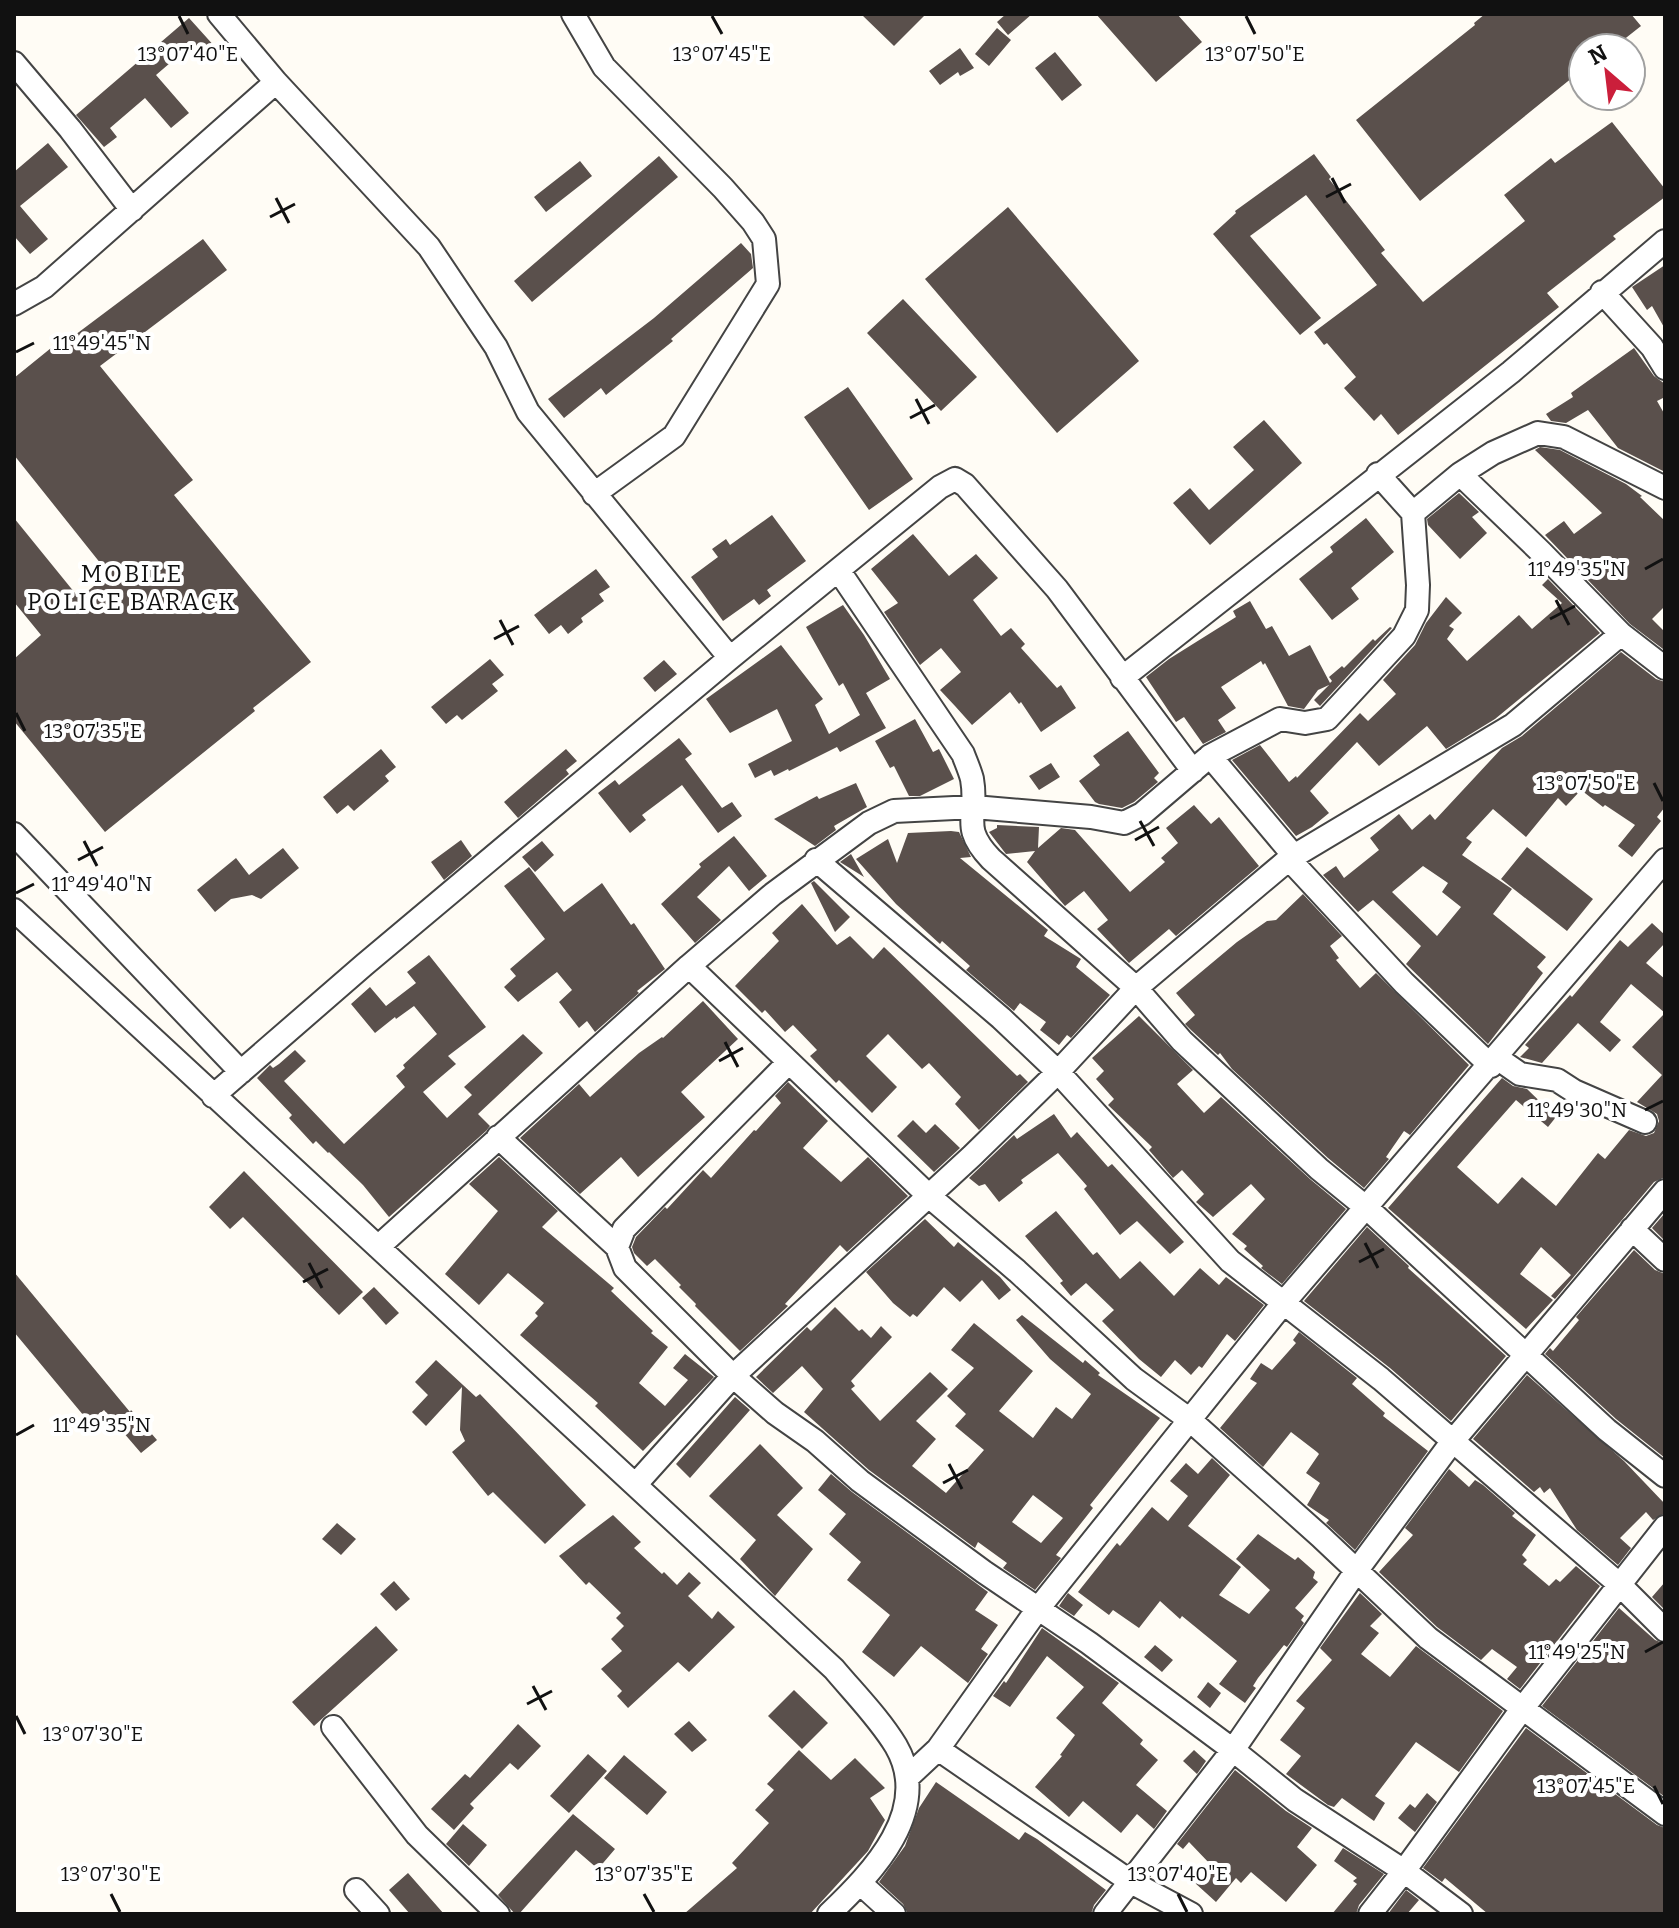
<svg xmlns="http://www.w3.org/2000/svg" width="1679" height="1928" font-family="Bitter,serif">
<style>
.building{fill:#5a504c;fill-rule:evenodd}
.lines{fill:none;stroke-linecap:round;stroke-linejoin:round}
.minor-casing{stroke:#444;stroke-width:26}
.minor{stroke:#fff;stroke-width:22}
.ticks{fill:none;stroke:#111;stroke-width:3}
.labels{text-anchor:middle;stroke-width:8;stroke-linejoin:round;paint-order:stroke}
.neighbourhood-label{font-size:24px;letter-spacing:2px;fill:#111;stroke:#fff}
.ticks-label{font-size:20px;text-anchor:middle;fill:#111;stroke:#fff;stroke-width:8;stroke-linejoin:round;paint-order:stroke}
</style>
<rect width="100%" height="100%" fill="#fffcf5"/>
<path class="building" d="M861,14h65l-32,32z
M1006,14h26l-24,21 -11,-13z
M1096,14h81l25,28 -46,40z
M1485,14h146l10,12 -19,15 5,7h-44v21l-163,132 -64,-81 119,-95 -1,-2z
M189,18l27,30 -13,11 -12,-14 -35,30 33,38 -18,15 -26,-30 -35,30 7,9 -13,10 -28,-32z
M997,28l14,12 -22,26 -14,-12z
M960,48l14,20 -14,8 -2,-4 -18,13 -11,-14z
M1055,52l27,33 -20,16 -27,-33z
M1612,122l53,67v8l-52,39 3,3 -69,54 12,14 -161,128 -17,-21 -7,7 -30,-33 12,-11 -29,-34 -3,2 -10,-13 63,-47 -71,-90 -56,41 71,82 -21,17 -87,-101 23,-21 -1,-2 79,-57 17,23 -2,2 56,71 -4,3 42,49 102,-81 -21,-26 47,-37 4,5z
M48,143l20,24 -48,39 28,33 -18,15 -16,-18v-64z
M659,156l19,21 -146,125 -18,-21z
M580,161l12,15 -46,36 -12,-15z
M1008,207l131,154 -82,72 -132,-154z
M203,239l24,31 -127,96 93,114 -19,15 137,167 -58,46 2,3 -150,121 -91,-111v-62l27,-24 -27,-33v-84l65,80 30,-24 -95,-119v-77l58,-47 3,4z
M741,243l10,11 2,14 -82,71 2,2 -67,54 -5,-7 -37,30 -16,-19 106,-81z
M1665,265v64l-13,-23 -5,4 -15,-23z
M903,299l74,78 -36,34 -74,-78z
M1634,348l20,28 11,8v13l-8,4 8,14v57l-47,-24 -30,-38 -22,13 -15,-2 -5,-7 27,-17 -2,-4z
M848,387l65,92 -44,31 -65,-93z
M1264,420l38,43 -92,82 -37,-42 17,-15 19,22 45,-40 -21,-23z
M1540,447l20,3 66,34 16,12 -2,1 25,24v85l-13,13 13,13 -2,17 -33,-25 -85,-89 19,-14 10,13 28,-21 -67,-63z
M1459,493l20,19 -7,5 15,16 -27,26 -32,-34 -1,-6z
M772,515l34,46 -39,29 4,6 -12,9 -5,-6 -31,22 -32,-44 27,-20 -6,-8 14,-10 4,6z
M1366,518l28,34 -43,36 8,11 -27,21 -33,-41 34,-27 -3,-5z
M913,534l36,42 27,-22 22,24 -25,22 28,36 10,-8 14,16 -4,4 36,40 4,-3 15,23 -35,24 -20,-30 -2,2 -9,-12 -38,33 -17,-19 -15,-16 21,-18 -20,-24 -21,17 -36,-53 14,-9 -27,-34z
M596,569l14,18 -11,7 5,7 -23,17 2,4 -15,12 -7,-9 -12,9 -15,-19z
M1548,579l52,54 -105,86 -49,30 -19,-23 -48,40 -22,-24 -47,49 19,22 -17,14 -16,9 -64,-76 28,-15 29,37 7,-6 1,2 63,-65 8,8 28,-27 -13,-14 32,-35 11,-22 20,-26 16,16 -13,13 5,3 -7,10 20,22 52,-46 13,14 30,-26 -20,-18z
M1250,601l16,28 6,-3 17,30 21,-11 20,38 2,-2 -3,-4 13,-11 2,2 29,-29 2,2 15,-14 2,1 -72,78 -6,-6 15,-15 -11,5 -14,19 -16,-3 -23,-43 -2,2 -2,-4 -40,26 15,21 -18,12 8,12 -23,12 -19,-27 -8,5 -30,-45 23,-18 67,-42 -3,-6z
M843,605l21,30 26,44 -24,14 20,35 -46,24 -3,-5 -48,24 -1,-2 -14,7 -3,-6 -16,8 -7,-14 44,-23 -15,-32 -47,24 -24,-34 75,-54 42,54 -8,6 14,29 31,-19 -17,-32 -4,3 -33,-59z
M1621,652l35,27 9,3v125l-8,10 4,4 -29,36 -14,-11 17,-21 -30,-20 -2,2 -22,-17 -15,16 -8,-8 -32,39 -33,-28 -27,29 6,4 -10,13 50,34 -19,25 53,43 -9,10 6,6 -55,71 -82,-80 15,-18 -48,-46 -15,12 -35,-37 13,-9 8,12 35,-28 -9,-12 29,-24 13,16 18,-16 5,6 67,-72 20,-12zM1423,866l25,17 -6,9 19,15 -24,29 -45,-44z
M490,659l14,16 -12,9 6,7 -36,29 -5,-5 -11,9 -15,-17z
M664,660l13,14 -22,18 -12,-14z
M915,719l18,33 6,-3 15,30 -34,17h-11l-15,-30 -4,2 -15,-27z
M1128,731l31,42 -5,5 4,4 -24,20 -12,6 -23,-4 -4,-2 -16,-21 21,-16 -7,-9z
M679,738l13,16 -7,5 37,49 10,-6 10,14 -24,17 -36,-48 -40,30 4,5 -16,13 -32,-40 17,-13 4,5z
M381,749l15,18 -11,9 4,5 -35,30 -6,-6 -11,9 -14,-17z
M566,749l11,12 -11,9 3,4 -51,44 -14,-16z
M1051,763l9,14 -21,13 -10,-14z
M856,783l11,24 -33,19 2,4 -21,16 -41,-27 43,-23 2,3z
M1194,805l17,19 8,-7 40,49 -83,70 -7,-7 -40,34 -32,-34 11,-9 -24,-29 -19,15 -38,-44 8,-11 -29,3 -17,-22 8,-4v-3l42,2 -1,21 23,-20 14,2 55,62 35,-30 -4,-4 17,-15 -12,-15z
M951,831l8,1 12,25 -11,1 88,72 -4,6 37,23 -5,8 34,28 -39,43 -4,-3 -8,10 -19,-15 6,-8 -26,-19 -6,8 -48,-41 4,-4 -28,-25 -2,3 -44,-40 -40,-45 32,-20 9,24 11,-30z
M734,836l33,40 -18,15 -20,-25 -32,31 24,23 -26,23 -34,-39 40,-37 -2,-3z
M461,840l11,16 -28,24 -13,-18z
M542,841l12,14 -19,17 -13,-15z
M1527,847l66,52 -26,32 -66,-52z
M283,848l16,20 -38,31 -9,-4 -21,4 -16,13 -18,-22 39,-32 13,17z
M851,854l13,23 -24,-15z
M529,867l35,45 38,-29 29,42 3,-2 31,46 -28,22 2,2 -44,39 -8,-11 -8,7 -20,-26 13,-12 -15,-18 -39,30 -14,-15 12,-11 -6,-7 35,-30 -41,-53z
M814,881l36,36 -15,15 -24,-49z
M1303,894l39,42 -12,10 9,12 -3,2 24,28 16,-15 93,92 -59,70 -6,-4 -18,26 3,2 -25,29 -36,-30 -96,-89 -12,-16 -2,2 -26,-24 -7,-7 10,-9 -19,-22 61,-51 30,-21 9,-1z
M802,904l35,41 13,-9 23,23 11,-12 133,129 3,-2 8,8 -49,48 -24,-26 6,-7 -32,-34 -7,6 -34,-35 -22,22 31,31 -25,26 -33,-33 -3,3 -26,-27 7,-6 -24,-25 -8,7 -20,-22 -3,3 -27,-27 44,-45 -7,-8z
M1652,923l13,12v8l-19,20 19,16v198l-11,5 -99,117 -4,-3 20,-21 -30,-28 -21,27 33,26 -27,29 -138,-121 114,-130 11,8 14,3 29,28 -8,10 -32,-27 -59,67 41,37 24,-27 34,29 42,-53 7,6 24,-29 17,6 8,-3 5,-12 -2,-7 -20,-12 25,-27 -30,-28 33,-34 -34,-29 -31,38 21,18 -11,12 -32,-29 -36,40 -22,-6 9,-9 -4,-3 45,-50 2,2 48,-57 8,7z
M429,955l57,72 -38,29 8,8 -33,28 24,26 25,-23 -8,-8 59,-53 20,19 -65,61 12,12 -4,5 -97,86 -26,-32 -34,-33 -1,1 -12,-12 -3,3 -24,-26 3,-3 -35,-37 13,-13 3,3 6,-4 16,-14 11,11 -22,20 60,63 61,-57 -9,-11 9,-8 -2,-3 34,-31 -23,-28 -18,13 -1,-2 -20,16 -24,-29 19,-17 16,19 30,-23 -9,-11z
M703,1001l35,38 -57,53 24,25 -67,60 -17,-20 -41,37 -60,-56 59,-54 11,13 49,-44 23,-16 1,1z
M1139,1016l54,54 -16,14 27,29 17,-16 89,82 36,30 -64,75 -21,-16 2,-2 -19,-17 3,-3 -15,-12 33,-35 -14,-15 -38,33 -17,-15 8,-8 -22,-24 -9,8 -24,-28 3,-3 -44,-42 6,-6 -18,-20 8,-8 -12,-13z
M788,1082l40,39 -25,27 38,34 27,-25 40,39 -61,56 -7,-7 -55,59 3,2 -48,45 -45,-45 1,-2 -17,-17 2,-2 -26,-26 -8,7 -13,-13 -2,-6 4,-10 29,-30 2,2 36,-39 8,8 43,-48 2,1 25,-28 -6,-7z
M1054,1114l17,24 6,-6 31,35 4,-3 72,78 -14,12 -33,-33 -17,14 -36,-46 3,-3 -29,-33 -37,27 2,3 -24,19 -14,-18 -6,2 -10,-8 45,-43 3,4z
M913,1120l13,13 9,-9 25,24 -26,24 -37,-36z
M499,1157l59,54 -16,16 72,61 -3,3 42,40 -2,2 17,14 -29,36 26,23 23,-26 -15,-12 12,-14 29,23 -71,74 -48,-45 3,-3 -78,-68 18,-19 -3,-3 9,-10 -36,-30 -29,32 -34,-31 53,-63 -29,-27z
M244,1171l119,121 -24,23 -96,-98 -13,12 -21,-22z
M1056,1211l37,44 4,-3 23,27 20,-18 34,35 26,-28 19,17 7,-8 38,28 -29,36 -8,-7 -25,34 -3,-2 -8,9 -16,-15 -14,17 -22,-18 -37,-38 12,-11 -28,-27 -15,13 -11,-13 3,-2 -38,-45z
M1665,1213v28l-13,-13z
M925,1219l29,28 4,-5 42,35 11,13 -12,10 -17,-20 -22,22 -16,-15 -27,30 -4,-3 -3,3 -17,-14 -27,-31z
M1367,1227l42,39 -1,2 98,88 -55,65 -61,-53 -86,-67z
M1634,1250l21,20 10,4v184l-49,-39 -71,-65 5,-6 3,3 26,-31 -3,-3z
M14,1272l116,140 1,-2 26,30 -16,13 -37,-43 -15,12 -75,-90z
M374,1287l25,26 -13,12 -24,-27z
M835,1307l24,24 3,-2 9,9 10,-12 11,11 -41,44 4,5 -4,3 29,32 50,-49 18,17 -32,32 20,18 -24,27 34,27 38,-43 -29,-24 11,-12 -19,-18 27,-28 -23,-18 23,-27 59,48 -34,40 34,27 23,-31 16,12 19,-25 -41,-35 -34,-39 6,-5 61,48 2,-3 15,13 -2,2 62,43 -70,87 3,3 -37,47 5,3 -26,32 -32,-22 4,-5 -29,-21 -3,6 -106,-78 -65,-58 19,-23 -21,-23 -29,27 -17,-16 51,-50 4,4zM1033,1495l30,23 -22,25 -29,-21z
M1299,1332l58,46 -5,6 33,29 -2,3 45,35 -73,99 -29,-27 3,-3 -22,-15 13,-22 -14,-10 13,-19 -2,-2 -26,-20 -28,35 -43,-39 37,-45 -7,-4 11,-16 11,7 24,-27 -3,-3z
M436,1360l40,37 4,-3 106,111 -41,39 -52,-52 -5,4 -36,-44 13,-11 -5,-11 2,-43 -36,39 -14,-14 16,-17 -13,-13z
M1527,1375l97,86 41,43v9l-12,7 -7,-8 -26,26 11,10 -13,17 -41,-35 -27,-42 -6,5 -4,-6 -6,5 -61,-53z
M735,1397l15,13 -60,68 -14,-14z
M760,1444l43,44 -26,27 36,34 -38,47 -35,-37 16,-19 -47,-44z
M1212,1458l18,17 -42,51 53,41 -22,28 30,19 21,-24 -34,-31 22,-25 37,26 3,-3 17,15 -2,6 5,4 -23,26 9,8 -3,4 3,3 -17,24 -3,-2 -26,33 -5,8 3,2 -11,15 -26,-19 18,-23 -55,-45 -2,3 -20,-18 -21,27 -26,-18 -4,5 -31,-23 39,-49 3,3 32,-39 16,14 20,-25 -18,-15 16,-18 12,11z
M1449,1469l20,18 6,-7 8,5 32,28 -3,3 24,19 -14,20 5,5 -4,4 26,22 7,-7 4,3 16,-16 24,20 -80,103 -13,-10 10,-12 -25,-18 -11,11 -44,-33 -58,-55 34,-37 -8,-7z
M831,1474l21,18 136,100 -13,18 23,15 -17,24 7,5 -20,29 -47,-37 -27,31 -32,-25 28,-37 -43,-35 14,-18 -32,-28 17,-20 -28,-24z
M613,1515l28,27 -7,6 28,26 2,-2 13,13 12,-13 12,11 -13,13 24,23 6,-8 17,16 -46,45 -11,-10 -50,46 -11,-12 5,-5 -21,-22 21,-18 -11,-12 13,-13 -8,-8 5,-5 -32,-31 -3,3 -27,-29z
M337,1523l19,16 -15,16 -19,-16z
M394,1581l16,18 -14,12 -16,-17z
M1665,1582v28l-13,-13z
M1068,1593l15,12 -9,11 -15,-10z
M1360,1593l22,21 -12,12 9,7 -18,21 29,23 26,-31 87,65 -44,61 -43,-30 -41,54 10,7 -11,18 -32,-23 -8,9 -6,-2 -42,-31 15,-18 -21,-16 25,-32 -9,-7 36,-41 -12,-12z
M1619,1608l36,32 10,4v153l-123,-91z
M376,1626l22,24 -84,76 -22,-24z
M1042,1628l77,55 -17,20 41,37 -3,4 18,16 -22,25 31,26 -13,18 -17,-15 -16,19 -38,-32 -14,16 -34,-30 27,-31 -2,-1 15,-20 -19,-17 28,-31 -37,-31 -37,51 -17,-11 11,-15 2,2z
M1155,1645l18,15 -11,12 -18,-15z
M1208,1682l13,11 -11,15 -13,-11z
M794,1690l34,33 -26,26 -34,-33z
M689,1721l18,19 -15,12 -18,-18z
M518,1724l23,22 -23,24 -8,-7 -40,41 4,4 -20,22 -23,-21 34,-35 5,4z
M1526,1728l131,97 8,3v86h-177l-43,-36 -3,4 -19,-14z
M799,1750l32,30 24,-22 30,30 -15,10 15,22 -17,31 -58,63h-126l53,-46 -5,-5 37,-40 -14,-13 19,-20 -7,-6z
M1194,1750l12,11 -9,13 -14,-13z
M588,1754l19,17 -38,42 -19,-17z
M624,1755l43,37 -20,23 -43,-37z
M1235,1770l51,41 26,17 -15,19 20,18 -31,37 -35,-30 -10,11 -5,-5 -20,24 -21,-19 16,-18 -22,-23 -6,7 -6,-5z
M936,1782l83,58 6,-8 12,7 69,51 -12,15 -3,9h-183l-5,-10 -24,-22 26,-36 14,-38z
M1427,1793l10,9 -22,30 -17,-14 12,-14 5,4z
M573,1814l42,35 -17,20 -22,-19 -57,64h-4l-17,-19z
M463,1824l24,21 -18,21 -23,-22z
M1343,1848l41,26 -25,31 -3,9h-24l25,-30 -4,-3 4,-3 -23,-17z
M408,1873l36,41h-34l-21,-24z
M1406,1890l13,10 -12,14h-19z"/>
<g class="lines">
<g class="minor-casing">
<path id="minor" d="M219,14l57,68 153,165 67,100 32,65 202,246
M573,14l31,53 119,121 30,34 11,17 4,45 -94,152 -80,58
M14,63l56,66 62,81
M1602,292l50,55 13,21
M14,304l30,-17 232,-205
M1378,474l35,39
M1460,474l81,78 80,82 44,34
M839,571l124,183c3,8 7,17 9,25 7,39 -13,46 19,80l145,129 46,53 137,128 49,40 239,221 58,46
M1122,678l389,-306 154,-131
M1210,756l79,94v9l115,124 87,83
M14,834l227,238
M816,860l185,158 57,54 172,189 151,118 239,206 45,45
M14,910l820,759c21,25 45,49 62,77 37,64 -23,126 -67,168
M689,966l241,231 87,74 117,108 56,41 130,116 108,102 237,176
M1497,1058l23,16 37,6 17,11 71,31
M788,1063l-164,166 -7,18 8,21 108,108 42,37 40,28 45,40 124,91 105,71 144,107 62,50 109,71 57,43
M213,1096l151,-131 366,-307 210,-171 15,-8 10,6 92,104 136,182
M498,1137l119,110
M1632,1229l33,31
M378,1247l311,-281 84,-72 96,-71 25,-12 80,-4 117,10 33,6 18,-9 68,-58 70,-37 25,4 22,-4 77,-83 13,-26 1,-25 -5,-72 47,-39 33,-21 45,-20 26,4 101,51
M636,1484l97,-108 239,-220 86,-84 78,-84 153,-129 224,-134 108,-91
M333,1727l84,108 81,79
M938,1749l193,133 60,32
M908,1777l30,-28 99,-139 248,-309 380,-441
M861,1884l33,30
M356,1890l22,24
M1105,1914l128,-164 124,-180 95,-128 213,-251
M1370,1914l34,-43 118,-162 143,-182"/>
</g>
<use href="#minor" class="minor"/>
</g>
<path class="ticks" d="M179,16l9,18M712,16l10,18M1246,16l9,18M1332,178l13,25M1326,197l25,-13M276,198l13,25M270,217l25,-13M16,352l18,-9M916,399l13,25M910,418l25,-13M1645,569l18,-10M1556,600l13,25M1550,619l25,-13M500,620l13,25M494,639l25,-13M16,713l9,18M1654,783l9,18M1140,821l14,25M1135,840l24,-13M84,841l13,25M78,860l25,-13M16,893l18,-9M725,1042l13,25M719,1061l24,-13M1645,1110l18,-9M1365,1243l13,25M1359,1262l25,-13M309,1263l13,25M303,1282l25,-13M16,1435l18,-10M949,1464l13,25M943,1483l25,-13M1645,1652l18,-10M533,1686l13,24M527,1704l25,-13M16,1716l9,18M1654,1786l9,18M111,1894l9,18M644,1894l10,18M1178,1894l9,18"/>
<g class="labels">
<g class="neighbourhood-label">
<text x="132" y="582">MOBILE<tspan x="132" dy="28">POLICE BARACK</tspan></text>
</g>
</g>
<g class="ticks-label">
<text x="188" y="61">13°07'40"E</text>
<text x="722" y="61">13°07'45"E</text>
<text x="1255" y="61">13°07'50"E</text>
<text x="102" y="350">11°49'45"N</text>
<text x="1577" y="576">11°49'35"N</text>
<text x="93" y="738">13°07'35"E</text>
<text x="1586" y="790">13°07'50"E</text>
<text x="102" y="891">11°49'40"N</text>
<text x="1577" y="1117">11°49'30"N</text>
<text x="102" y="1432">11°49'35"N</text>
<text x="1577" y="1659">11°49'25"N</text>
<text x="93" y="1741">13°07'30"E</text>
<text x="1586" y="1793">13°07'45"E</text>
<text x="111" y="1881">13°07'30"E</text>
<text x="644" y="1881">13°07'35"E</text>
<text x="1178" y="1881">13°07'40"E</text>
</g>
<rect width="1679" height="1928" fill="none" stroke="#111111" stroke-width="32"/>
<g transform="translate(1607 72) rotate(332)"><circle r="38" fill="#ffffff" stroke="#a0a0a0" stroke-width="2"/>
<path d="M0-6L14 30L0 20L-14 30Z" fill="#cb1f3b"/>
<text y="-12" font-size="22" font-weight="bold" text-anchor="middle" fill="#111111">N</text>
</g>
</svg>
